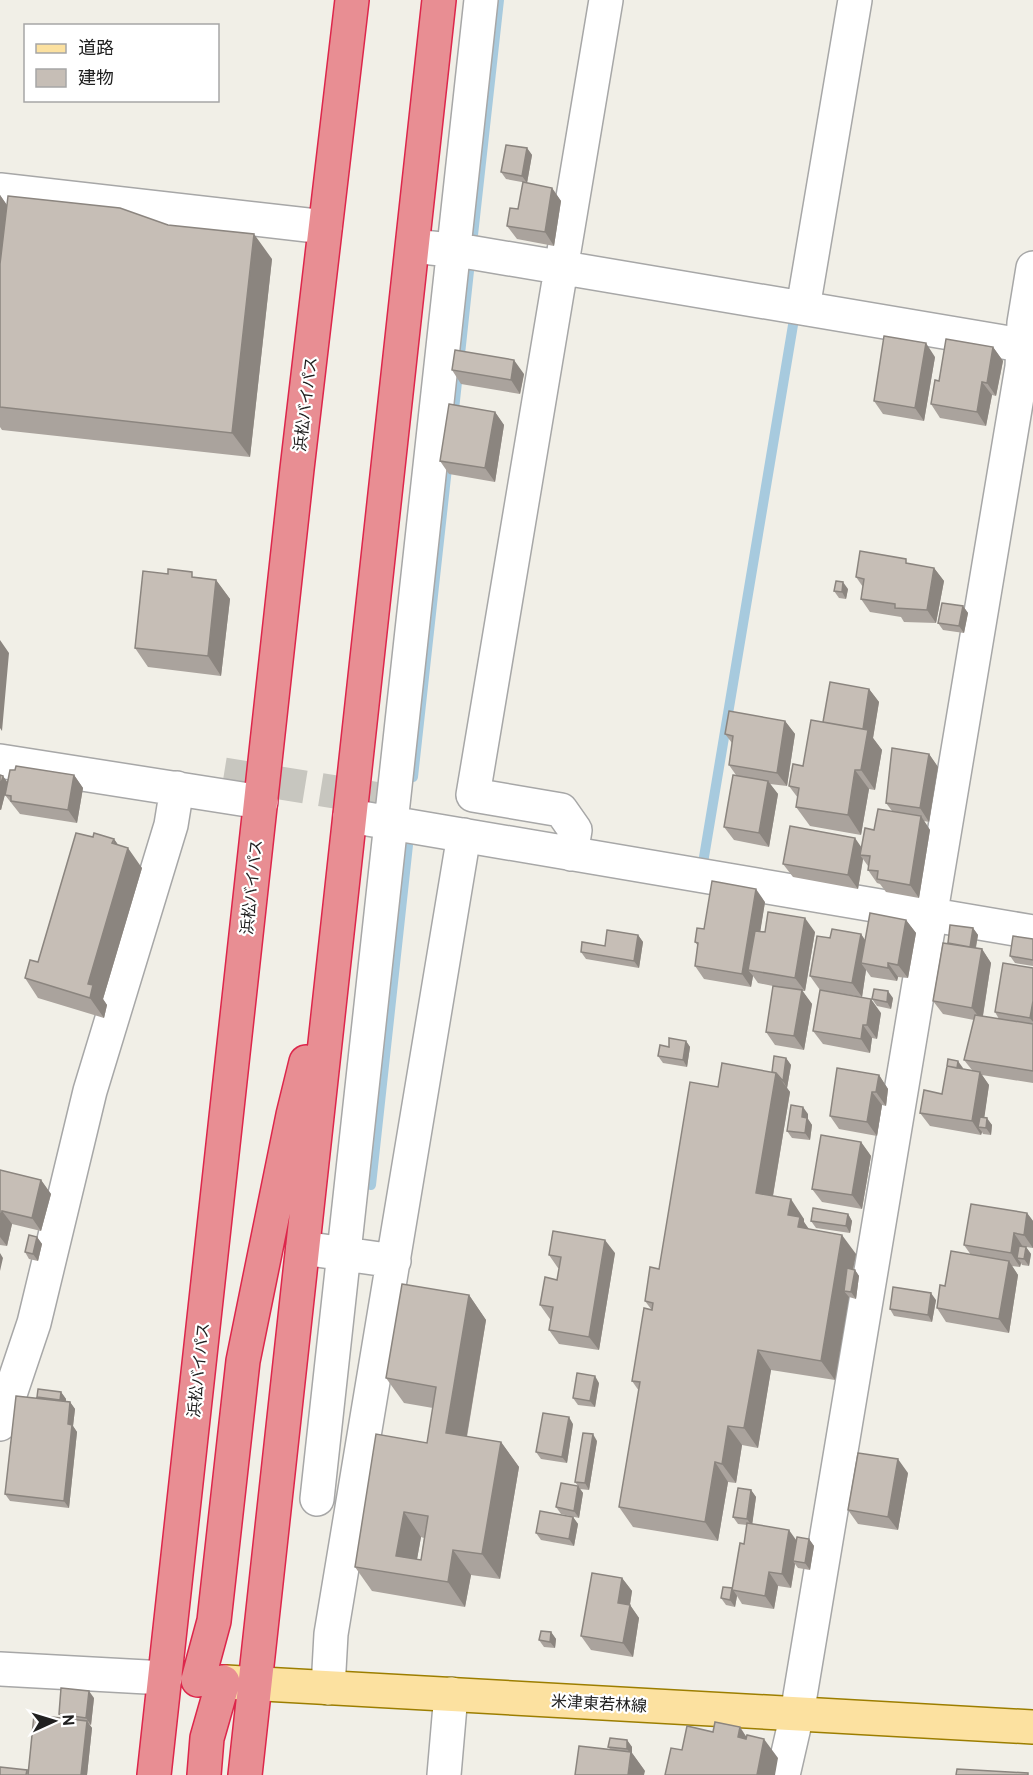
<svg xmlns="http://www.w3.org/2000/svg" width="1033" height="1775" font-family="Overpass,'Noto Sans JP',sans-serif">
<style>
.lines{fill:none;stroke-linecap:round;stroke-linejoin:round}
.stream{stroke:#a7cade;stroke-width:10}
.minor-tunnel{stroke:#c7c6bf;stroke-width:33;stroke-dasharray:33 16;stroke-linecap:butt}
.minor-casing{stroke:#a7a7a7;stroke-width:36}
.major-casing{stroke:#9c7e00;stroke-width:36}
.highway-casing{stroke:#dd264b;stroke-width:36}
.minor{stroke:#fff;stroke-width:33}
.major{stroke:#fce1a0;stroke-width:33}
.highway{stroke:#e88e93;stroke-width:33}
.wall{fill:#aaa39d;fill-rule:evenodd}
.shaded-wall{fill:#8b857f}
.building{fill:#c6beb6;stroke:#8b857f;stroke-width:1.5;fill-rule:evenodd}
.labels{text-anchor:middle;stroke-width:4.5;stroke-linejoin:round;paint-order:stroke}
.street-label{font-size:16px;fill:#202020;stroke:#fff}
</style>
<rect width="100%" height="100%" fill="#f1efe7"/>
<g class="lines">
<path class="stream" d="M473,235l26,-235
M453,419l16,-148
M413,777l35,-318
M703,863l91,-544
M371,1185l37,-340"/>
<path class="minor-tunnel" d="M224,774l186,30"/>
<g class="minor-casing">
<path id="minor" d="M0,190l325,37
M413,246l56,6 564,95
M803,308l52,-308
M0,761l261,41
M350,816l683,116
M571,854l4,-24 -14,-20 -88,-15 133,-795
M303,1248l91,13
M0,1424l34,-101 56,-232 81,-266 6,-37
M317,1499l164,-1499
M0,1669l165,9
M328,1688l3,-54 133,-799
M444,1775l7,-81
M783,1775l14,-61 225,-1347 2,-44 9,-55"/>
</g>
<g class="major-casing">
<path id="major" d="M226,1682l807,45"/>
</g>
<g class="highway-casing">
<path id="highway" d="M198,1680l16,-59 29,-260 50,-246 13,-53
M154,1775l143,-1306 55,-469
M204,1775l3,-37 16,-56
M245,1775l194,-1775"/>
</g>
<use href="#minor" class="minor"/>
<use href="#major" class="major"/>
<use href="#highway" class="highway"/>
</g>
<path class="wall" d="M527,148l5,7 -5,28 -21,-4 -5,-7z
M552,188l9,13 -7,45 -37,-7 -10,-13 11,-17z
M0,195l7,10 265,54 -22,198 -248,-27 -2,-3z
M993,347l10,14 -7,35 -4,-1 -6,31 -46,-8 -9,-14 8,-23z
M935,357l-11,64 -41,-7 -9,-13z
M452,370l72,4 -4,20 -59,-10z
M495,412l9,13 -9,57 -46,-8 -9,-13z
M909,564l25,4 10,13 -8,42 -32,-1 -3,-5 -31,-5 -9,-13 2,-12 -7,-10z
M196,577l20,3 14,19 -9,77 -73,-9 -13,-19z
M848,589l-2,10 -7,-1 -5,-7z
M963,606l5,7 -4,20 -21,-3 -5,-7z
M869,689l10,13 -6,36 9,12 -7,40 -6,-1 -8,46 -51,-9 -14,-19 2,-9 -9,-12 14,-20 20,-44z
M785,721l10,13 -8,52 -17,-2 8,10 -9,53 -35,-7 -10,-13 12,-52 -7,-10 3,-22 -7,-9z
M929,754l9,13 -9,55 -5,-1 6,9 -11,68 -33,-6 -6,-8 -3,-1 -9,-13v-4l-5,-7 -5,30 -65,-12 -10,-13 78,-17 13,-17 18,-19 -6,-8z
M0,775l3,1 4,7 67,-8 9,13 -6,35 -57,-9 -15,-19 2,-10 -6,25h-1z
M93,837l21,2 4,6 24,23 -39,131 4,6 -3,13 -66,-20 -13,-20 13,-16z
M765,902l-5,29 55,1 -10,59h-3l10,13 -8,46 -29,-5 -9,-13 7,-46 -15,-3 -5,-7 -2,11 -47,-8 -9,-13 3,-20 -3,-4 9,-13z
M906,920l10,13 -8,45 -10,-1 -1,4 -26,-4 -5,-7 -4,27 -42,-7 -10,-14 20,-38 31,-4 4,6z
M973,928l5,7 -2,13 6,1 9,14 -8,53 16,3 -4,-7 38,-44v115l-51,-8 7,10 -5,32 8,8 -1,10 -8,-1 -1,-2 -1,3 -51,-9 -10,-13 22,-19 21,-26v1l9,1 -8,-10 10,-40 -31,-6 -10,-13 15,-58z
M638,935l5,7 -4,26 -53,-9 -5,-7z
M1033,939v27l-18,-3 -5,-7z
M893,998l-2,11 -14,-3 -5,-7z
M881,1013l-4,26 -5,-1 -2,15 -47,-9 -10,-13z
M686,1041l4,6 -3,20 -24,-4 -5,-7 11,-9z
M786,1058l5,7 -4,23 3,4 -17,104 31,23v3l4,7 48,25 -3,15 2,1 4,6 -3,23 -7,-2 -14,83 -64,-10 -13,78 -16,-3 -6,38 -8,-1 -10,59 -85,-14 -14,-20 20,-116 -7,-10 19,-72 -6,-8 14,-32 113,-197z
M879,1075l9,14 -2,17 -4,-1 -5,31 -38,-7 -9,-13z
M808,1114v5l4,6 -2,15 -18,-2 -5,-7z
M861,1142l10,14 -9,53 -40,-7 -10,-13z
M0,1170l41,10 10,14 -10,37 -29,-7 -5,22 -7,-1z
M1027,1213l6,8v27l-7,-1 5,7 -2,12 -7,-1 -1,-2 -1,4 -8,-1 6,9 -9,58 -63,-11 -9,-14 34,-53 -7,-10z
M848,1214l4,7 -2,12 -34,-5 -5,-7z
M37,1237l5,7 -4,17 -9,-2 -4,-7z
M615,1253l-16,97 -40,-6 -10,-14 2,-11h-1l-10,-14 17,-25 2,-12h-1l-9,-13z
M469,1295l17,25 -19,117 34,5 18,25 -19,112 -29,-4 -6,32 -93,-16 -17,-24 72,-124 6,-35 -29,-5 -18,-25zM421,1537l3,1 -3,22 -4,-1z
M936,1300l-4,22 -38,-6 -4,-7z
M599,1383l-4,24 -17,-2 -5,-7z
M61,1392l5,7v3h4l5,7 -2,17 4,6 -8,76 -59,-7 -5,-7 33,-95 -1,-2z
M573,1424l-6,39 -26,-4 -5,-7z
M597,1441l-8,49 -9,-1 3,4 -4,25 -18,-4 -5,-7 22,-21 -3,-4z
M908,1473l-10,57 -40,-6 -10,-14z
M751,1490l5,7 -4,27 44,17 13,-2 5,7 -4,24 -12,-2 -3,-4 -4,24 -13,-2 -4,23 -32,-5 -5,-8 -2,11 -9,-2 -5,-7 12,-9 11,-45 3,-19 -9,-1 -5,-7z
M573,1517l5,7 -4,22 -33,-6 -5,-7z
M622,1578l10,13 -2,14 9,13 -6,39 -42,-7 -10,-14z
M551,1632l5,7 -1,9 -11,-1 -5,-7z
M94,1698l-3,27 -2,-1 3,4 -5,47h-87l27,-5 1,2 34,-54 -3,-4z
M627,1740l5,7v6l13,18 -35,-22 -2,-2z"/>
<path class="shaded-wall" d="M527,148l5,7 -5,28 -5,-7z
M552,188l9,13 -7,45 -9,-14z
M0,195l17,25 -17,153z
M254,234l18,25 -22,198 -18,-24z
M926,343l9,14 -11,64 -9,-13z
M993,347l10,14 -7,35 -9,-13z
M514,360l10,14 -4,20 -9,-14z
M982,382l10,13 -6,31 -9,-14z
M495,412l9,13 -9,57 -10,-14z
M934,568l10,13 -8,42 -9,-13z
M216,580l14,19 -9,77 -13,-20z
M843,582l5,7 -2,10 -4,-7z
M963,606l5,7 -4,20 -5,-7z
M0,640l9,13 -7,78 -2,-3z
M869,689l10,13 -6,36 9,12 -7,40 -14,-20 2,-41z
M785,721l10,13 -8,52 -10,-13z
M929,754l9,13 -9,55 -9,-14z
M855,770l14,19 -8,46 -13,-20z
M74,775l9,13 -6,35 -9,-13z
M3,776l5,7 -7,27 -1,-1v-22z
M768,781l10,13 -9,53 -10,-14z
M921,816l9,14 -11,68 -9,-13z
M855,838l9,13 -4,4 3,4 -5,30 -10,-14z
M114,839l12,17 2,-8 14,20 -39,131 4,6 -3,13 -14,-20 -2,-14z
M756,889l9,13 -11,69 -6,-1 5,6 -2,11 -9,-13z
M805,918l10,14 -10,59 -10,-13z
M906,920l10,13 -8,45 -10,-13z
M973,928l5,7 -4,21 -4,-7z
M861,934l9,14 -9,15 5,7 -4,27 -10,-14z
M638,935l5,7 -4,26 -5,-7z
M982,949l9,14 -9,58 -10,-13z
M888,963l10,14 -1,4 -9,-13z
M802,990l10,14 -8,46 -10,-14z
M888,991l5,7 -2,11 -4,-7z
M871,999l10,14 -4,26 -10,-14z
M1033,1001v21l-3,-4z
M863,1025l9,13 -2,15 -9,-14z
M686,1041l4,6 -3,20 -4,-7z
M786,1058l5,7 -4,23 -4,-7z
M958,1061l5,7 -1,8 -5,-7z
M980,1072l9,13 -6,42h-5l4,5 -1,3 -9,-14z
M776,1073l14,19 -20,121 -14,-20z
M879,1075l9,14 -2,17 -10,-14z
M872,1092l10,13 -5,31 -10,-14z
M803,1107l5,7v5l4,6 -2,15 -5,-7 -3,-16z
M987,1118l5,7 -1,10 -5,-7z
M861,1142l10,14 -9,53 -10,-14z
M41,1180l10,14 -10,37 -9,-13z
M791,1199l13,20v3l10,14 -2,11 -24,-32z
M2,1211l10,13 -5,22 -7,-9v-16z
M1027,1213l6,8v27l-9,-13z
M848,1214l4,7 -2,12 -4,-7z
M1014,1233l9,14 -6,11 4,5 -1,4 -9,-14z
M842,1235l14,19 -7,37h-5l5,6 -14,83 -14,-19z
M37,1237l5,7 -4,17 -5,-7z
M605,1240l10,13 -16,97 -10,-13z
M1026,1247l5,7 -2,12 -5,-7z
M0,1253l3,5 -3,13z
M1009,1261l9,14 -9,58 -10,-14z
M855,1270l4,6 -3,23 -5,-7z
M931,1293l5,7 -4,22 -4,-7z
M469,1295l17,25 -23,138 -17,-25z
M758,1350l13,20 -13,78 -14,-20z
M595,1376l4,7 -4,24 -5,-6z
M61,1392l5,7 -1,8 -5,-7z
M70,1402l5,7 -2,17 4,6 -8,76 -5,-7 4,-77z
M569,1417l4,7 -6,39 -5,-6z
M728,1426l14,19 -6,38 -14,-19z
M593,1434l4,7 -8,49 -4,-7z
M501,1442l18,25 -19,112 -18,-25z
M898,1459l10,14 -10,57 -10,-13z
M715,1462l13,20 -10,59 -13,-19z
M578,1486l5,7 -4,25 -5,-7z
M751,1490l5,7 -4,29 -5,-7z
M404,1512l17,25 -7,39 -18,-20z
M573,1517l5,7 -4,22 -5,-7z
M789,1530l10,14 -6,17 2,3 -4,24 -9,-14z
M809,1539l5,7 -4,24 -5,-7z
M453,1550l18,25 -6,32 -17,-25z
M769,1572l9,14 -4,23 -9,-13z
M622,1578l10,13 -4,25 -10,-13z
M732,1588l5,8 -2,11 -5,-7z
M630,1605l9,13 -6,39 -10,-14z
M551,1632l5,7 -1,9 -5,-6z
M89,1691l5,7 -3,27 -5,-7z
M87,1721l5,7 -5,47h-6z
M740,1727l13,20 -15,-10z
M764,1739l14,19 -3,17h-18z
M627,1740l5,7v6l13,18 -1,4h-16l3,-21 -4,-5z"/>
<path class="building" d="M506,145l21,3 -5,28 -21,-4z
M523,182l29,6 -7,44 -38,-6 3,-18 8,1z
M8,196l112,12 48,17 86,9 -22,199 -232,-26v-143z
M884,336l42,7 -11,65 -41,-7z
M946,339l47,8 -6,36 -5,-1 -5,30 -46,-8 4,-24 4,1z
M455,350l59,10 -3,20 -59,-10z
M449,404l46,8 -10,56 -45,-7z
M860,551l46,8v4l28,5 -7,42 -32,-2v-4l-34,-5 3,-20 -8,-2z
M168,569l24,3v5l24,3 -8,76 -73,-8 8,-77 25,3z
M836,581l7,1 -1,10 -8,-1z
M942,603l21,3 -4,20 -21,-3z
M830,682l39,7 -6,40 -40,-7z
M729,711l56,10 -8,52 -48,-8 4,-29 -8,-2z
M811,720l57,10 -7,40h-6l-7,45 -52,-8 3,-19 -10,-2 4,-22 10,2z
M892,748l37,6 -9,54 -34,-5z
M16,766l58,9 -6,35 -57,-9v-5l-6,-1 5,-25h5z
M0,775l3,1 -3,11z
M733,775l35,6 -9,52 -35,-6z
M878,809l43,7 -11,69 -33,-6 1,-8 -10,-1 2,-14 -10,-1 5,-27 9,2z
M790,826l65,12 -7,37 -65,-11z
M76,833l17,4 1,-4 20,6 -2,4 16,5 -40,136 5,1 -3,13 -65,-20 5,-18 8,2z
M712,881l44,8 -14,85 -47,-8 3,-23 -3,-1 2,-14 7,1z
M768,912l37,6 -10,60 -47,-8 7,-39 10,1z
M870,913l36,7 -8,45 -10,-2v5l-27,-5z
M950,925l23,3 -3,19 -22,-4z
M832,929l29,5 -9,49 -42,-7 7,-40 13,2z
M607,930l31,5 -4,26 -53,-9 1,-10 23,4z
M1013,936l20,3v21l-23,-4z
M943,943l39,6 -10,59 -39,-7z
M1003,963l30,5v33l-3,17 -35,-6z
M773,986l29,4 -8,46 -28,-4z
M874,989l14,2 -1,11 -15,-3z
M820,990l51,9 -4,26h-4l-2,14 -48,-8z
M975,1015l58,9v47l-69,-11z
M669,1038l17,3 -3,19 -25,-4 2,-11 9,2z
M774,1056l12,2 -3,23 -7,-8 -4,-1z
M948,1059l10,2 -1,7 -10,-2z
M722,1063l54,10 -20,120 35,6 -3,16 12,2 -2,10 44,8 -21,126 -63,-11 -14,78 -16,-2 -6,38 -7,-2 -10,60 -86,-15 21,-125 -8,-1 12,-73 8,2 1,-7 -8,-2 5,-34 9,2 31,-187 28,5z
M947,1066l33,6 -8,49 -52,-8 4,-23 18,4z
M837,1068l42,7 -3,17h-4l-5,30 -37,-6z
M791,1105l12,2 -1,10 5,1 -2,15 -18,-2z
M980,1117l7,1 -1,10 -8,-1z
M821,1135l40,7 -9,53 -40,-6z
M0,1170l41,10 -9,38 -30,-7 -2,10z
M971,1204l56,9 -3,22 -10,-2 -3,20 -47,-8z
M813,1208l35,6 -2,12 -35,-5z
M553,1231l52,9 -16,97 -40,-7 4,-23 -13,-2 5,-28 12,3 4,-23 -12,-2z
M29,1235l8,2 -4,17 -8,-2z
M1019,1246l7,1 -2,12 -7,-1z
M951,1251l58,10 -10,58 -62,-11 3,-23 5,1z
M847,1268l8,2 -4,22 -7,-1z
M402,1284l67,11 -23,138 55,9 -19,112 -29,-4 -5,32 -93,-15 21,-133 51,9 9,-56 -50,-9zM404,1512l24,4 -7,44 -25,-4z
M893,1287l38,6 -3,22 -38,-6z
M577,1373l18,3 -5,25 -17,-3z
M38,1389l23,3 -1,8 -23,-3z
M16,1396l54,6 -2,22 4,1 -8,76 -59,-7z
M543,1413l26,4 -7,40 -26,-5z
M583,1433l10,1 -8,49 -10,-1z
M858,1453l40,6 -10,58 -40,-7z
M561,1483l17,3 -4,25 -18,-4z
M738,1488l13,2 -4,29 -14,-2z
M540,1511l33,6 -4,22 -33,-6z
M747,1523l42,7 -7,44 -13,-2 -4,24 -33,-6 8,-47 4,1z
M797,1537l12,2 -4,24 -12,-2z
M592,1573l30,5 -4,25 12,2 -7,38 -42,-7z
M723,1587l9,1 -2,12 -9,-2z
M541,1631l10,1 -1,10 -11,-2z
M61,1688l28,3 -3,27 -27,-4z
M34,1715l53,6 -6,54h-53z
M715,1722l25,5 -2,10 8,2 1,-4 17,4 -7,36h-92l6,-27 11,2 5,-24 26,6z
M610,1738l17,2v9l-19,-2z
M579,1746l52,6 -3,23h-53z
M0,1767l27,3 -1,5h-26z
M957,1769l71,4v2h-72z"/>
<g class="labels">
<g class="street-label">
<text transform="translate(305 404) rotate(-83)" y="6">浜松バイパス</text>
<text transform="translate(251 887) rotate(-84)" y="6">浜松バイパス</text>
<text transform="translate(198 1370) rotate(-84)" y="6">浜松バイパス</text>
<text transform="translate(599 1703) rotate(3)" y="6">米津東若林線</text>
</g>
</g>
<rect x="24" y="24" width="195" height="78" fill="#ffffff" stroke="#a6a6a6" stroke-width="1.5"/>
<rect x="36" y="44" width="30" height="9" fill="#fce1a0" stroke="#a6a6a6" stroke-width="1.5"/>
<text x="78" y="54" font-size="18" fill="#202020">道路</text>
<rect x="36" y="69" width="30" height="18" fill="#c6beb6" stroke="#a6a6a6" stroke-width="1.5"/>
<text x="78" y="84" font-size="18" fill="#202020">建物</text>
<g transform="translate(54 1721) rotate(86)" stroke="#ffffff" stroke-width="4.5" paint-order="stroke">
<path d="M0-4.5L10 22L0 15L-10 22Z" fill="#202020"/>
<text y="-9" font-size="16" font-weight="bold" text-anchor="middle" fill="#202020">N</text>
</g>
</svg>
